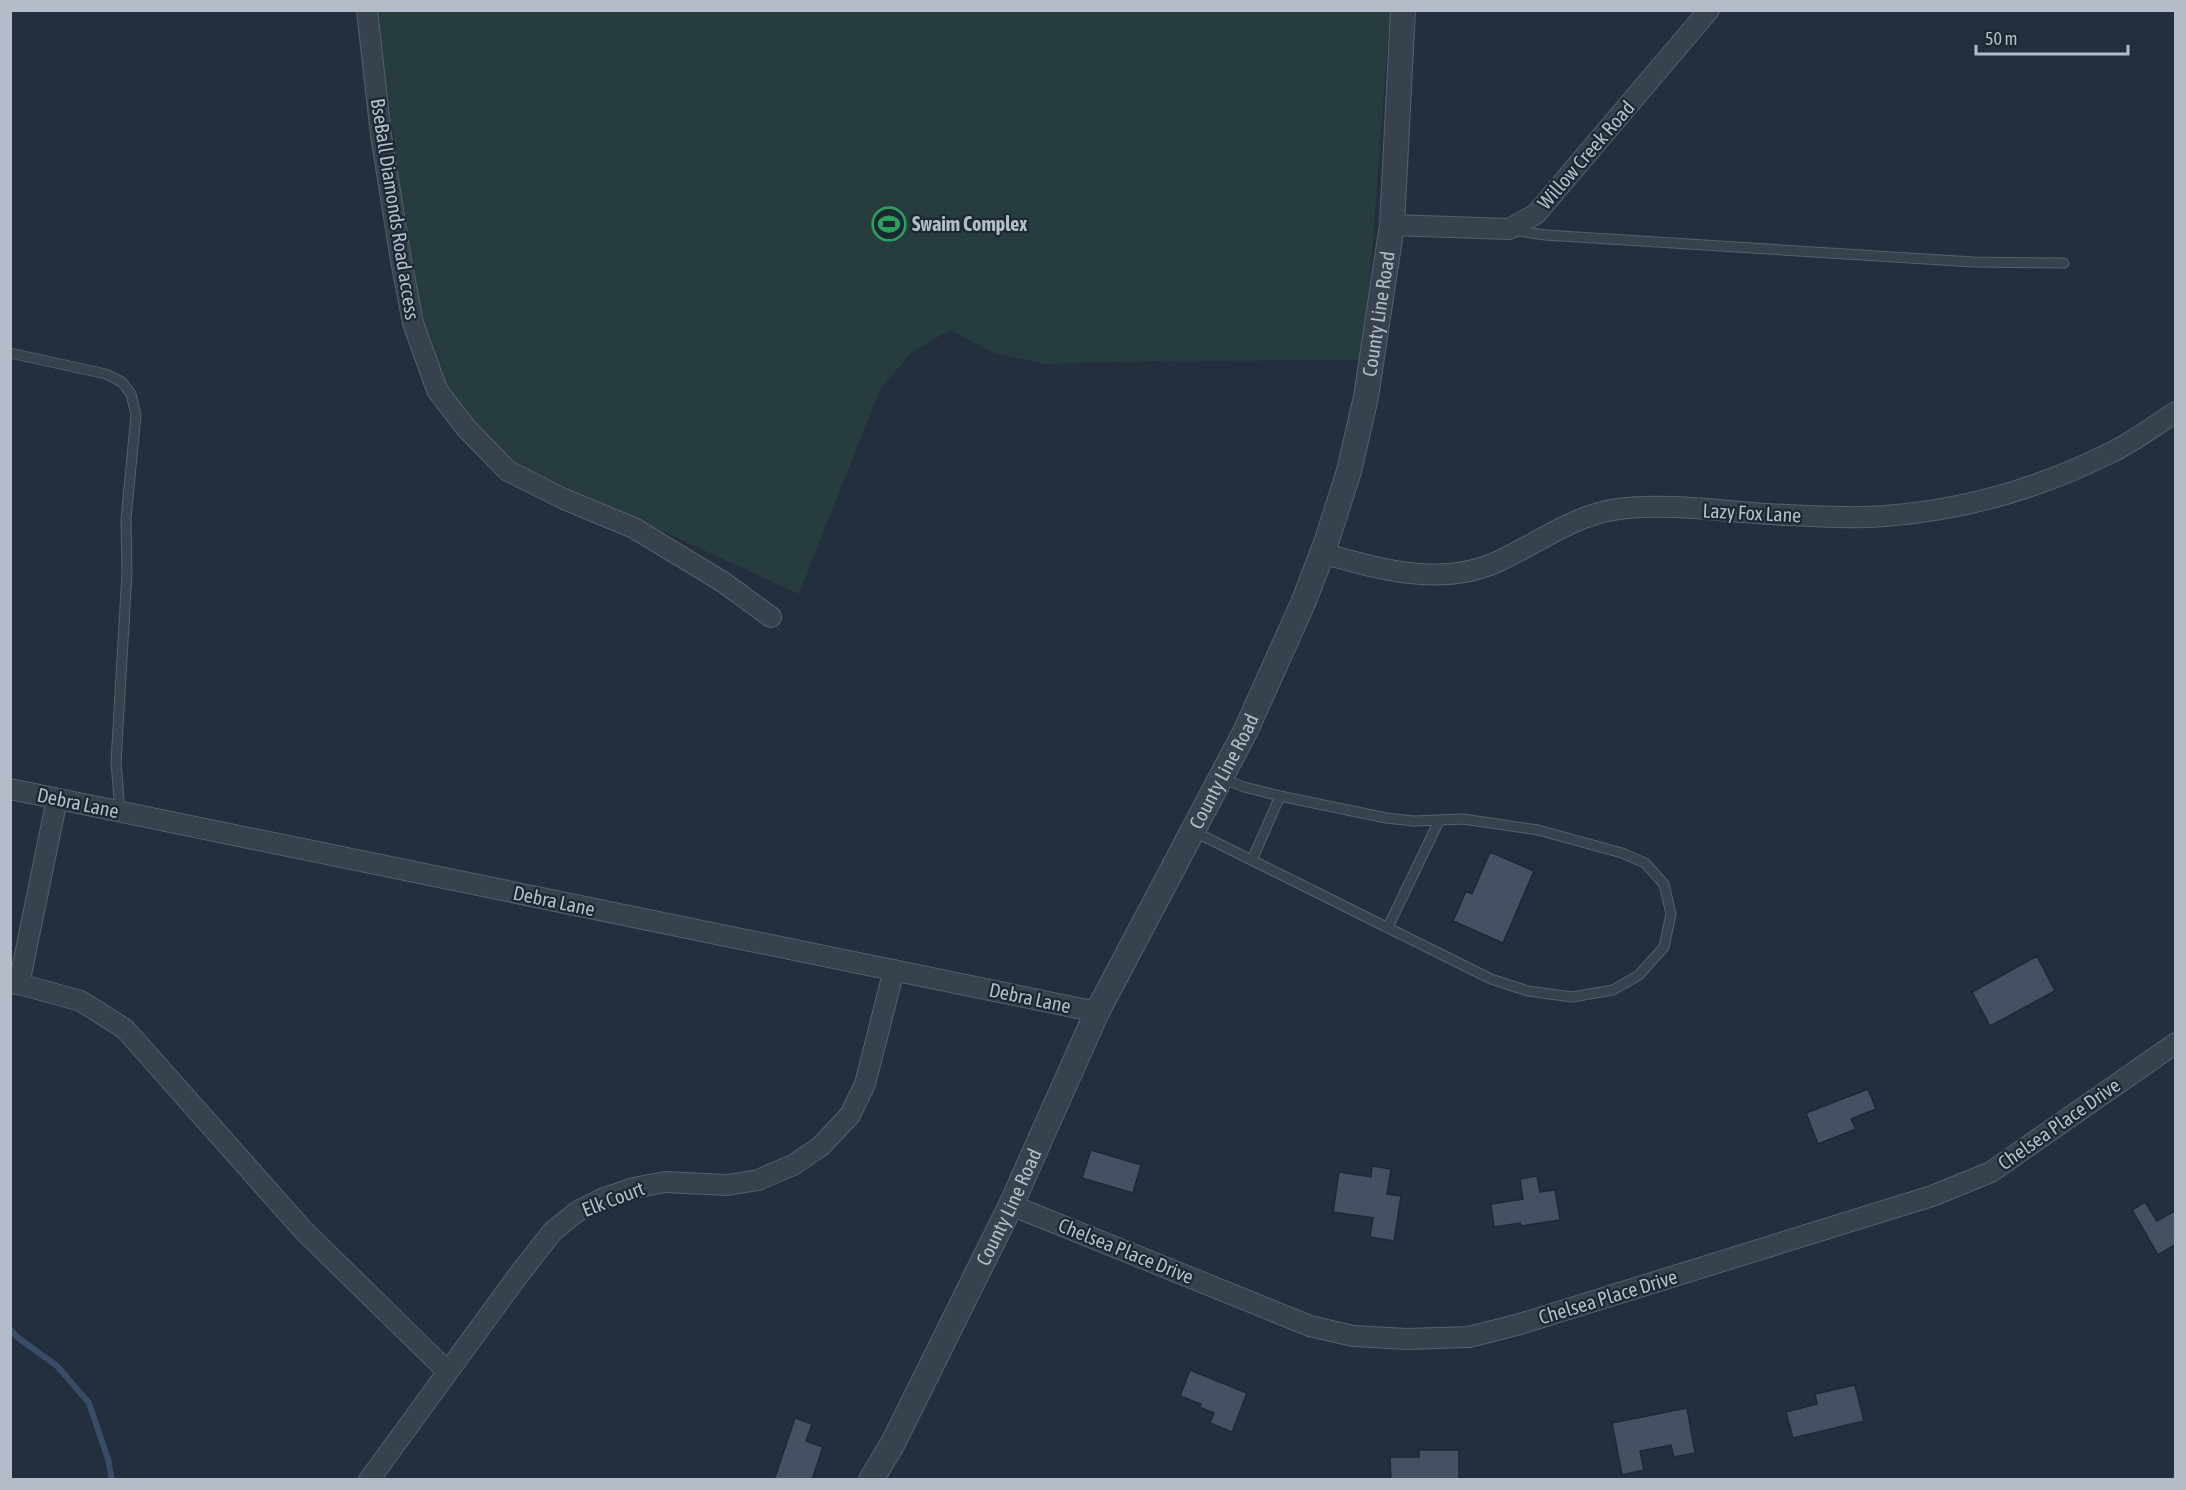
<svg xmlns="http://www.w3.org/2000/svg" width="2186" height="1490" font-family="'Asap Condensed',sans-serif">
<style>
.green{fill:#263c3f}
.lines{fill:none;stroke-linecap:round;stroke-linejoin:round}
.stream{stroke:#394c67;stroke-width:6}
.building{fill:#455162;stroke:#1f2835;stroke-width:1.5}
.service-casing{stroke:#565f6c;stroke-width:11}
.minor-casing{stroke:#565f6c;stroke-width:22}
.tertiary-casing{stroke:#565f6c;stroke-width:26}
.service{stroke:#38414e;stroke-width:9}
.minor{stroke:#38414e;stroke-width:20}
.tertiary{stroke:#38414e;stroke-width:24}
.labels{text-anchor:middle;stroke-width:4.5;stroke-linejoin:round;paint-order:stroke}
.street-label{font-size:20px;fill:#b4bcc9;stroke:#1d2633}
.poi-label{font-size:20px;font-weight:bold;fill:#b4bcc9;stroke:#1d2633;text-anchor:start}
</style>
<rect width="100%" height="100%" fill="#242f3e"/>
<path class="green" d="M373,11h1017l-26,349 -208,1 -111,3 -51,-11 -44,-23 -39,23 -31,36 -81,205 -291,-134 -56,-55 -34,-84 -26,-194z"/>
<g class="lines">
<path class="stream" d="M10,1329l7,8 40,29 32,37 19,56 4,21"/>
</g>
<path class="building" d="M1490,852l44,19 -31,72 -50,-22 13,-30 6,3z
M2037,956l18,35 -65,35 -18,-34z
M1868,1089l8,20 -25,10 5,10 -38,15 -12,-31z
M1091,1150l50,15 -8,28 -51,-15z
M1372,1166l19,3 -4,25 14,2 -7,45 -24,-4 3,-19 -40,-6 6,-40 32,5z
M1537,1176l3,16 15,-2 5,30 -39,6 -1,-3 -26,4 -3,-23 32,-5 -3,-20z
M2145,1202l12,19 19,-11v34l-18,11 -26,-45z
M1190,1370l57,23 -15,39 -22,-9 4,-10 -15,-6 2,-3 -21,-8z
M1855,1385l9,36 -71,17 -7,-26 31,-8 -2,-10z
M1687,1408l8,45 -21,4 -3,-12 -31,6 4,19 -22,5 -10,-52z
M795,1418l17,6 -6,17 17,6 -11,33h-38z
M1419,1450h40v30h-68l-1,-23h29z"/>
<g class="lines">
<g class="service-casing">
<path id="service" d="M1511,230l34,5 429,27 90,1
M10,353l96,21 16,8 9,12 5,21 -10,104 1,54 -11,189 4,50
M1193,831l298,148 37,12 44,6 41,-7 26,-15 25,-28 7,-33 -7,-30 -19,-21 -23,-10 -84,-23 -75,-11 -49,2 -28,-3 -106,-22 -36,-9 -23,-9
M1252,860l28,-64
M1388,927l51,-106"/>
</g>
<g class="minor-casing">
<path id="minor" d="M367,10l14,125 20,125 12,63 24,67 29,38 42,43 56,28 70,29 89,54 48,35
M1392,225l117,4 27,-15 173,-204
M1322,553c57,16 120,35 177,8 39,-18 75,-46 119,-52 54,-7 114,4 168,6 32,1 67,4 99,1 78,-6 155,-28 225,-63 23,-11 44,-27 66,-41
M10,789l1087,223
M10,983l9,1 38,-185
M19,984l62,17 44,28 179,202 144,141
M1011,1205l299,121 43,10 54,3 62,-2 51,-13 412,-128 59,-24 185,-129
M369,1480l151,-207 33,-42 25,-20 24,-12 32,-11 31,-6 62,3 31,-5 35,-15 28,-19 29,-31 15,-31 29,-114"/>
</g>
<g class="tertiary-casing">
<g id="tertiary">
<path id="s1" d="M871,1480l22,-37 118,-238 86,-193 149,-282 57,-127 23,-60 23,-72 17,-74 26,-172 11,-215"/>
</g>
</g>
<use href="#service" class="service"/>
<use href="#minor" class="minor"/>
<use href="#tertiary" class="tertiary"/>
</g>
<defs>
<g id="stadium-ring" transform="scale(1.725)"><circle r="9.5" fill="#1d2633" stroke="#2e9e5b" stroke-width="1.5"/><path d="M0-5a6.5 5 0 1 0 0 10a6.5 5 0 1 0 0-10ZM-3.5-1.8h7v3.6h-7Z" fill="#2e9e5b"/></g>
</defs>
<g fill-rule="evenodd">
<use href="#stadium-ring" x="889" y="224"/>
</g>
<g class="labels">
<g class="street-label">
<text transform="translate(1586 155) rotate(-49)" y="7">Willow Creek Road</text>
<text transform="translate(395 209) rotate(81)" y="7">BseBall Diamonds Road access</text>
<text dy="7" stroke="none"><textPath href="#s1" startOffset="1278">County Line Road</textPath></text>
<text transform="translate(1752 513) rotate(3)" y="7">Lazy Fox Lane</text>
<text dy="7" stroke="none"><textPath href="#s1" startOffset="792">County Line Road</textPath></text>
<text transform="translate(78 803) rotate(12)" y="7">Debra Lane</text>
<text transform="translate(554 901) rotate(12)" y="7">Debra Lane</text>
<text transform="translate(1030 998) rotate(12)" y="7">Debra Lane</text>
<text transform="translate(2059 1124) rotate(-35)" y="7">Chelsea Place Drive</text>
<text transform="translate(613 1199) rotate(-21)" y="7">Elk Court</text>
<text dy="7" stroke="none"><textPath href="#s1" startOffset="306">County Line Road</textPath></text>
<text transform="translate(1126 1251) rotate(22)" y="7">Chelsea Place Drive</text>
<text transform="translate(1608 1297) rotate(-17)" y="7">Chelsea Place Drive</text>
</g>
<g class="poi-label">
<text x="912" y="231">Swaim Complex</text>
</g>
</g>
<rect width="2186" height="1490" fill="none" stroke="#b4bcc9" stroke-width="24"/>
<path d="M1976 45v9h152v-9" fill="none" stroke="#b4bcc9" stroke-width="3"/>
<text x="1985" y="45" font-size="18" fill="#b4bcc9" stroke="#1d2633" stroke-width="4.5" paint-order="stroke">50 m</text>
</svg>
